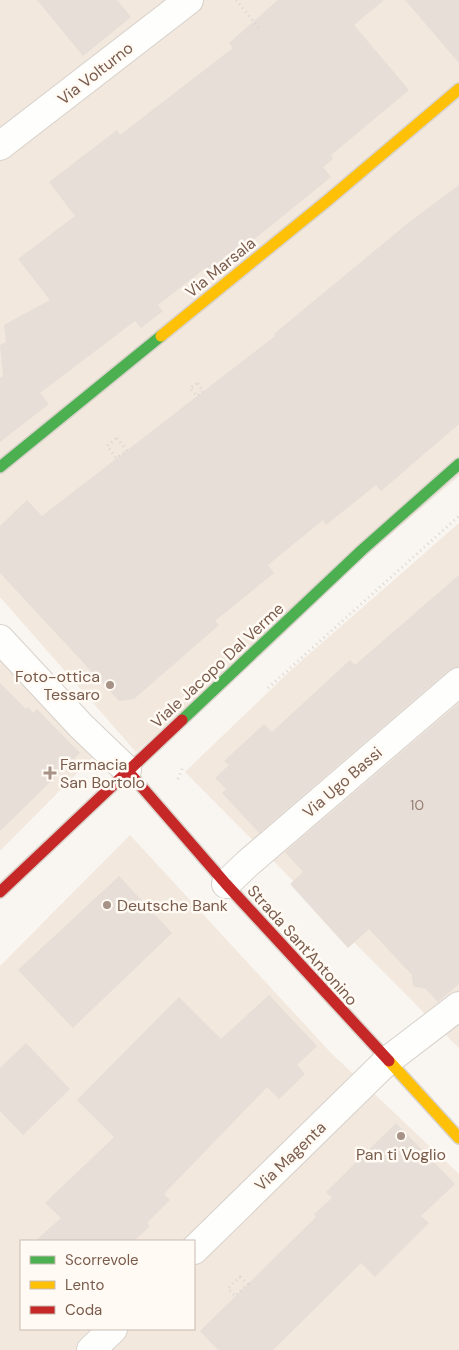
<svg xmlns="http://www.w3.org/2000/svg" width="459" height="1350" font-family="'DM Sans',sans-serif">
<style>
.residential{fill:#f2e8de;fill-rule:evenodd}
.building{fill:#e6ded7}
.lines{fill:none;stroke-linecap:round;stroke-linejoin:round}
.street-casing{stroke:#d7d1cb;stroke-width:30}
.fast-casing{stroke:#d9d2cb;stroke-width:14}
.slow-casing{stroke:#d9d2cb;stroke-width:14}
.jam-casing{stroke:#d9d2cb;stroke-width:14}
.path{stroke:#dcd5d0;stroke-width:3;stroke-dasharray:1 4;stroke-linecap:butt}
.street{stroke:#fefefd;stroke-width:28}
.fast{stroke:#4caf50;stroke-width:11}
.slow{stroke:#ffc107;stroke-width:11}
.jam{stroke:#c62828;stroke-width:11}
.poi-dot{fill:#a69286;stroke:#fffaf3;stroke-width:2}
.labels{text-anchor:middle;stroke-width:5;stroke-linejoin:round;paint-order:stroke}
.number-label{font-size:14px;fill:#977e72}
.street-label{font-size:16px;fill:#7a5c4d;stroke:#fffaf3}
.poi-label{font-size:16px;fill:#7a5c4d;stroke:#fffaf3;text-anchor:start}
</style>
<rect width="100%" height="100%" fill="#f9f5f0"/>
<path class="residential" d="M0,0h459v476l-323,276 -136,-155z
M459,523v525l-274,-276 105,-101z
M0,657l93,100 -93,94z
M130,835l201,218 128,121v176h-459v-384zM21,1241h173v88h-173z"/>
<path class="building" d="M37,0h80l14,17 -48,39z
M278,0h106l-30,25 55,65 -78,65 2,4 -10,8 8,10 -122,99 -5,-7 -46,36 5,6 -22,17 -6,-7 -95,72 9,11 -49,38v-64l3,-2 -3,-31 6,-3 -2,-17 46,-25 -32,-41 57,-43 -26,-34 68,-52 3,5 113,-87 -4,-5z
M405,0h54v63z
M459,185v239l-78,67 -5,-6 -50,40 -3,-5 -55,45 6,8 -59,48 4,4 -85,74 -15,2 -119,-128v-47l27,-26 15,16 233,-180 -1,-2 134,-111z
M459,575v92l-10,3 -190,163 -37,-40 4,-4 -11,-11 14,-13 -5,-4 40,-37 8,8 78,-72 5,5z
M0,683l26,26 2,-2 5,6 4,-4 43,44 -80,78z
M459,703v281l-21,18 -12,-13 -13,-3 -1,-11 -43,-46 -21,19 -58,-64 13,-12 -18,-20z
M119,876l53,57 -99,95 -55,-58z
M269,995l48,51 -20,19 8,9 -26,25 -12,-12 -103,107 6,6 -23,23 3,3 -16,15h-99l26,-23 -16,-15 69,-66 -37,-37 102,-103 42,42z
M26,1043l44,46 -47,46 -23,-24v-43z
M396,1123l59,61 -34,32 8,7 -54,54 -14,-14 -88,87h-55l-18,-19 116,-114 -2,-3 18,-16 -6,-6z"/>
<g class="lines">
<g class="street-casing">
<path id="street" d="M0,146l189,-146
M0,639l81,87 46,44
M226,884l22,-21 211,-181
M194,1250l193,-189 72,-55
M91,1350l22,-21"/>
</g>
<g class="fast-casing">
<path id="fast" d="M0,467l161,-131
M182,720l180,-170 97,-86"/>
</g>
<g class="slow-casing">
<path id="slow" d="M161,336l167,-136 131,-111
M389,1061l70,77"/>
</g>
<g class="jam-casing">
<path id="jam" d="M127,770l99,114 163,177
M0,892l182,-172"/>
</g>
<path class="path" d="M236,0l23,28
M198,383l5,8 -6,5 -7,-8z
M117,438l10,13 -11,7 -9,-12z
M268,688l191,-172
M178,779l5,-12
M240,1277l8,7 -13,12 -7,-8z"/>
<use href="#street" class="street"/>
<use href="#fast" class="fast"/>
<use href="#slow" class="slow"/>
<use href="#jam" class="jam"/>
</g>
<g class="poi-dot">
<circle cx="110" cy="685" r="5"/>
<path d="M47.5 765.5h5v5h5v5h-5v5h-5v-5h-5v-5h5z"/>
<circle cx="107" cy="905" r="5"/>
<circle cx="401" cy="1136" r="5"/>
</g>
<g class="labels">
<g class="number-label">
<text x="417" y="810">10</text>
</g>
<g class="street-label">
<text transform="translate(95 73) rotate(-38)" y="6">Via Volturno</text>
<text transform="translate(220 267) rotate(-39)" y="6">Via Marsala</text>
<text transform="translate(217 665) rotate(-43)" y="6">Viale Jacopo Dal Verme</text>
<text transform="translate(342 782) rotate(-41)" y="6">Via Ugo Bassi</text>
<text transform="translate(303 945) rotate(48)" y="6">Strada Sant'Antonino</text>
<text transform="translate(290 1156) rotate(-44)" y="6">Via Magenta</text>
</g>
<g class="poi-label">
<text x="100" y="682" text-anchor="end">Foto-ottica<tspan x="100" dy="18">Tessaro</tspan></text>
<text x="60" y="770">Farmacia<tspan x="60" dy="18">San Bortolo</tspan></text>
<text x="117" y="911">Deutsche Bank</text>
<text x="401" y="1160" text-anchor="middle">Pan ti Voglio</text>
</g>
</g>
<rect x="20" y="1240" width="175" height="90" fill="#fffaf3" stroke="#cabbb1"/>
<rect x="30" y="1256" width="25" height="8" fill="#4caf50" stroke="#cabbb1"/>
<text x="65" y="1265" font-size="15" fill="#7a5c4d">Scorrevole</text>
<rect x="30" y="1281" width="25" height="8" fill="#ffc107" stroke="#cabbb1"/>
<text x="65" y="1290" font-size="15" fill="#7a5c4d">Lento</text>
<rect x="30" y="1306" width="25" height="8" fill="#c62828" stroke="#cabbb1"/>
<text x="65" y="1315" font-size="15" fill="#7a5c4d">Coda</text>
</svg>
